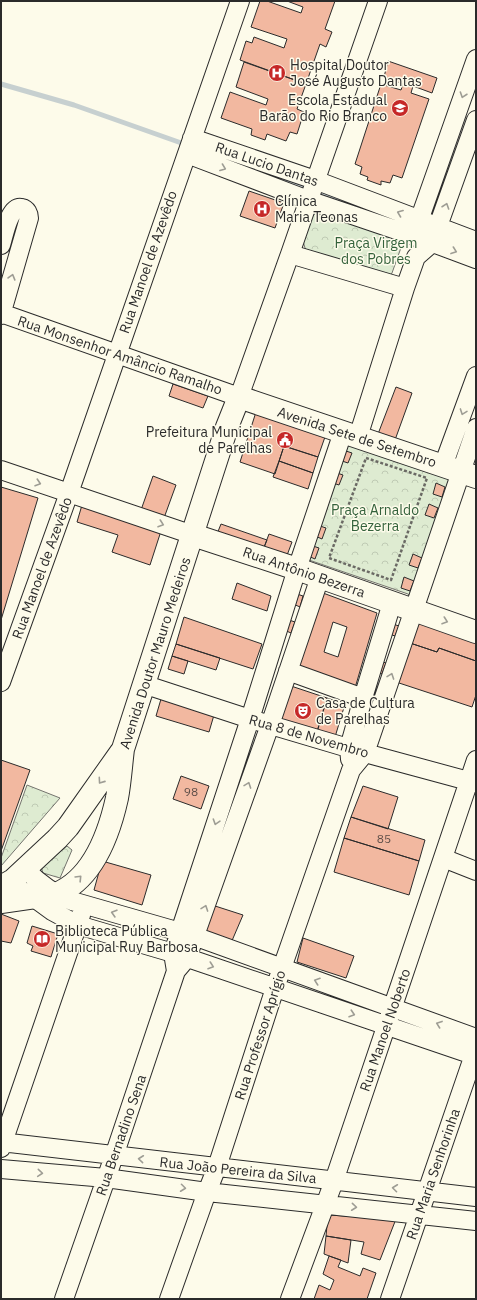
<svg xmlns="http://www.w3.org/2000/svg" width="477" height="1300" font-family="'IBM Plex Sans',sans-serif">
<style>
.park{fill:url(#park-crowns);stroke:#74746e}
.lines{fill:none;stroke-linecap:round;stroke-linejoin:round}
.stream{stroke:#c7d0d0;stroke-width:5}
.building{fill:#f2b8a0;stroke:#2b2b2b;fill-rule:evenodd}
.minor-casing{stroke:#2b2b2b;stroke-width:20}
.major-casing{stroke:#2b2b2b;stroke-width:24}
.path{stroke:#6a6964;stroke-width:2.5;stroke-dasharray:3 2;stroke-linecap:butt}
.minor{stroke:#fdfbea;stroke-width:18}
.major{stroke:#fdfbea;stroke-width:22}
.oneway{stroke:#9e9d94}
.labels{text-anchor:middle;stroke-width:3;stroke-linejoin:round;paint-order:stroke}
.number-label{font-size:12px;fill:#5d4e48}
.poi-label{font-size:14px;fill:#2b2b2b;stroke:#fdfbea;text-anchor:start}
.street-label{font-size:14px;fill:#2b2b2b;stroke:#fdfbea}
.park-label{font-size:14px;fill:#34623c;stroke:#fdfbea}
</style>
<defs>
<pattern id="park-crowns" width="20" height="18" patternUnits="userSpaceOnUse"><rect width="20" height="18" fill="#deebd1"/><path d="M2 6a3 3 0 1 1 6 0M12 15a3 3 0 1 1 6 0" fill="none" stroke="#bfcab4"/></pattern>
</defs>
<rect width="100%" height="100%" fill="#fdfbea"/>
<path class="park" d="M320,210l81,27 2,5 -11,31 -2,3 -81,-24 -4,-4 -2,-7 9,-25z
M337,433l126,42 -43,129 -12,-10 -102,-35 -16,1z
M27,785l33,13 -59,68v-8z
M67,846l5,4 -12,28 -17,-5 -2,-6z"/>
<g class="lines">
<path class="stream" d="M1,84l73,21 113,40
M233,161l161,59"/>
</g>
<path class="building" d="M260,1h7l34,12 2,-6 -16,-6h48l-10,28 7,3 -6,15 -6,-3 -14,40 -66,-24 6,-19 6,2 2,-6 30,11 3,-9 -36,-12z
M388,61l49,17 -5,15 -19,-7 -2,7 18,6 -27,79 -9,-3 -3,8 -9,-2v4l-14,-5 1,-3 -8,-3 2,-7 -7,-3 26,-80 20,6 2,-6 -19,-7z
M244,62l62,22 -9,25 7,3 -7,22 -7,-2 -4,9 -19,-7 -2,6 -14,-5 1,-6 -31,-11 9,-26 36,13 2,-6 -32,-12z
M249,191l35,12 -9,25 -35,-12z
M173,384l35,12 -5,12 -34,-12z
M396,387l16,6 -17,47 -17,-6z
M256,412l70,22 -8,23 -34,-11 -9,28 -35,-12z
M284,446l34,11 -5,16 -34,-12z
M343,450l9,3 -4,10 -9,-3z
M279,461l34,12 -5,16 -35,-12z
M334,472l9,3 -4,10 -9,-3z
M153,476l23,9 -12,33 -23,-8z
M436,483l9,4 -3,10 -9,-3z
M1,487l37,11 -37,122z
M429,504l9,4 -4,10 -9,-3z
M82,505l79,26 -11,34 -38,-13 6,-17 -41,-13z
M221,524l46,16 -4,10 -46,-16z
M317,525l9,3 -4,11 -9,-4z
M269,534l23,8 -6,16 -23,-8z
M310,545l9,3 -4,11 -9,-4z
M413,554l9,4 -4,10 -9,-3z
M404,577l10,4 -4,10 -9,-3z
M237,583l34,13 -4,15 -35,-12z
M294,593l9,3 -3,11 -9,-4z
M323,593l54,20 -22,75 -59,-20zM333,622l14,5 -9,30 -14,-5z
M184,617l78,27 -9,25 -77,-25z
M419,618l57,19v24l-37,-13 -2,4 -27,-9z
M286,619l9,3 -4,11 -9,-4z
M390,623l9,3 -4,10 -9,-3z
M410,643l27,9 2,-4 37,13v34l-4,12 -76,-25z
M176,644l44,14 -4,12 -44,-14z
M172,656l16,5 -4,13 -16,-5z
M377,660l9,3 -4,11 -9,-3z
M291,686l36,12 -10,34 -38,-12z
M327,698l18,6 -10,33 -18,-5z
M161,699l53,16 -5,17 -53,-16z
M1,760l29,10 -29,81z
M181,776l28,10 -8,23 -28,-10z
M363,786l35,11 -10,32 -37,-12z
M351,817l74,23 -6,21 -75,-23z
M344,838l75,23 -10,34 -75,-23z
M102,861l49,14 -9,30 -48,-15z
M212,905l31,10 -12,28 -24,-10 -3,-7z
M1,914l18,7 -8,22 -10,-2z
M32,926l26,8 -7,23 -20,-6 2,-5 -6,-3z
M303,938l51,18 -8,22 -49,-16z
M328,1215l68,4 -16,41 -19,-6 3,-12 -38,-6z
M326,1236l25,4 -3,23 -24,-9z
M329,1256l12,4 -3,7 22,9 3,-8 13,5 -9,26h-53l5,-14 11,5 4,-10 -11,-6z"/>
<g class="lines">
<g class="minor-casing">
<path id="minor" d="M192,138l123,42 161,61
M187,154l121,46 106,36 62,23
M415,232l61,-173
M1,245c3,-9 8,-40 21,-37 5,1 7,6 7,10l-28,97
M290,254l115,34
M1,313l238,84 51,-143 88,-253
M358,437l47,-149 11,-31 16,-14 44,-123
M443,466l33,-90
M1,470l192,65
M288,671l75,27
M1,682l68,-189 171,-492
M143,684l107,35 115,34 111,30
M350,759l-1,-11 14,-50 29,-95
M443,858l33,13
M25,869c14,14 28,25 47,32l122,35 282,102
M26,892l26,19 26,14 95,28 303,103
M176,971l-3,-18 77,-234 47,-150 46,-137
M1,1142l475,55
M1,1148l80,-233
M1,1169l105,9 101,14 269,29
M64,1299l50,-143 62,-185 11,-13 83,-233 50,-148
M169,1299l38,-107 10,-25 58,-179 76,-218 14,-17 111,-325
M290,1299l44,-118 142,-421
M390,1299l86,-250"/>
</g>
<g class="major-casing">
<path id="major" d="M193,535l104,34 179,63
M1,887l12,-7 44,-41 11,-12 53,-75
M1,902l55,-8c37,-15 53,-60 61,-96 3,-16 4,-33 6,-49l104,-322 12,-30 237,80"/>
</g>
<path class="path" d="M366,458l61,20 -36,102 -62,-22z"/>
<use href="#minor" class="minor"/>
<use href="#major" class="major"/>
</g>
<defs><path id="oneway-chevron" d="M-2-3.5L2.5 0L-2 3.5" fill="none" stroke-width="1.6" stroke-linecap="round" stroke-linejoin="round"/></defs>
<g class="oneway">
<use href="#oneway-chevron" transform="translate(463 95) rotate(109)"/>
<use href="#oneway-chevron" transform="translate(223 168) rotate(21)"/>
<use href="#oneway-chevron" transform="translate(446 206) rotate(-71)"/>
<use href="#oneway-chevron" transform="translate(400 213) rotate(-159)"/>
<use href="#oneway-chevron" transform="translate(454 251) rotate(20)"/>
<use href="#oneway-chevron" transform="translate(12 277) rotate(-74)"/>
<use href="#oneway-chevron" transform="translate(463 412) rotate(110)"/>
<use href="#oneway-chevron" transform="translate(38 483) rotate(18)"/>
<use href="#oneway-chevron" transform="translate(161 524) rotate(19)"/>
<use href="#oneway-chevron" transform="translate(445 621) rotate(19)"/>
<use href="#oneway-chevron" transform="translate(391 676) rotate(-70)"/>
<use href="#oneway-chevron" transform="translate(101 781) rotate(125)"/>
<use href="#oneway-chevron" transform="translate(248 785) rotate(-70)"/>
<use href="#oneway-chevron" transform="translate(216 822) rotate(108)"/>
<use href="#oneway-chevron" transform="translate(79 878) rotate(-46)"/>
<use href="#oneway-chevron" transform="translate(205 908) rotate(-70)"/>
<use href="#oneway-chevron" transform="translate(114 913) rotate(-164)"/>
<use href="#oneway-chevron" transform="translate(211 966) rotate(19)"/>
<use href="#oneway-chevron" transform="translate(317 981) rotate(-161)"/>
<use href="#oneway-chevron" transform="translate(352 1014) rotate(18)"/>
<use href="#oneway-chevron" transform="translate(439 1024) rotate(-160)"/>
<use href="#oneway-chevron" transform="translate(141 1159) rotate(-174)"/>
<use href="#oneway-chevron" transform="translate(40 1173) rotate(5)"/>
<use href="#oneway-chevron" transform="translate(183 1188) rotate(7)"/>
<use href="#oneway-chevron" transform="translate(395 1188) rotate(-173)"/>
<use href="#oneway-chevron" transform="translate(354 1207) rotate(6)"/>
</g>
<defs>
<g id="hospital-disc" transform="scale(0.9)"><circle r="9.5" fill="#c62828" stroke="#fdfbea"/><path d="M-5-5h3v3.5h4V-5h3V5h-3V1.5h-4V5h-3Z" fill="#fff"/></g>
<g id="school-disc" transform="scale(0.9)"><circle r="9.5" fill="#c62828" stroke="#fdfbea"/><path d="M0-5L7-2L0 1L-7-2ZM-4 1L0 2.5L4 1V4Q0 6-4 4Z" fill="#fff"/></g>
<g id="civic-disc" transform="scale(0.9)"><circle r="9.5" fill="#c62828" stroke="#fdfbea"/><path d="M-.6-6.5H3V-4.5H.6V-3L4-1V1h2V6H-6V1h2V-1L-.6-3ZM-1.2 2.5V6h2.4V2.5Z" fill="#fff"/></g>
<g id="theatre-disc" transform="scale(0.9)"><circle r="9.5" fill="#c62828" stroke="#fdfbea"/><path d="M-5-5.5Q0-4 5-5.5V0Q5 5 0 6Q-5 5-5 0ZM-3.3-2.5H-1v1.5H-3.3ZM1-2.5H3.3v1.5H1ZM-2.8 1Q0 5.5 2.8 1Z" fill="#fff"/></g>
<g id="library-disc" transform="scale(0.9)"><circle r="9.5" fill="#c62828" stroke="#fdfbea"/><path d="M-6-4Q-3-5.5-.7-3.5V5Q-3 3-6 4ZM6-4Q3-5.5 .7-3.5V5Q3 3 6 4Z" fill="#fff"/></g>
</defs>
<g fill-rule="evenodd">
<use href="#hospital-disc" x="277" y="73"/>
<use href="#school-disc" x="400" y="108"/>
<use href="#hospital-disc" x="262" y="209"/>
<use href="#civic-disc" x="285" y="440"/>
<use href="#theatre-disc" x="303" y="711"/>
<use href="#library-disc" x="42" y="939"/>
</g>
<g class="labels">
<g class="number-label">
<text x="191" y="796">98</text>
<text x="384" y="843">85</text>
</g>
<g class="poi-label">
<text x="290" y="70">Hospital Doutor<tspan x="290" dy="16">José Augusto Dantas</tspan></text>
<text x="387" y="105" text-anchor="end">Escola Estadual<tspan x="387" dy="16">Barão do Rio Branco</tspan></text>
<text x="275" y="206">Clínica<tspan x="275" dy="16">Maria Teonas</tspan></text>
<text x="272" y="437" text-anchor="end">Prefeitura Municipal<tspan x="272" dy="16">de Parelhas</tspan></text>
<text x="316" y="708">Casa de Cultura<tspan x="316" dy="16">de Parelhas</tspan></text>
<text x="55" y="936">Biblioteca Pública<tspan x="55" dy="16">Municipal Ruy Barbosa</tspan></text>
</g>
<g class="street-label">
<text transform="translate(267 164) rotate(19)" y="5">Rua Lucio Dantas</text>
<text transform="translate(148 262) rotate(-71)" y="5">Rua Manoel de Azevêdo</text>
<text transform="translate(120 355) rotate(19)" y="5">Rua Monsenhor Amâncio Ramalho</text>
<text transform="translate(357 437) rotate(18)" y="5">Avenida Sete de Setembro</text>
<text transform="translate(42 568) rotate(-70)" y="5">Rua Manoel de Azevêdo</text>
<text transform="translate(304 572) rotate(19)" y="5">Rua Antônio Bezerra</text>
<text transform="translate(155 653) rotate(-72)" y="5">Avenida Doutor Mauro Medeiros</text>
<text transform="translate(309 736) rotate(16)" y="5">Rua 8 de Novembro</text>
<text transform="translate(385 1030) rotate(-71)" y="5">Rua Manoel Noberto</text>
<text transform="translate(260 1035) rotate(-72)" y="5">Rua Professor Aprígio</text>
<text transform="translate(121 1135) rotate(-71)" y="5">Rua Bernadino Sena</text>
<text transform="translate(238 1170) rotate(6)" y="5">Rua João Pereira da Silva</text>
<text transform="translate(433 1174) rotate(-71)" y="5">Rua Maria Senhorinha</text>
</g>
<g class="park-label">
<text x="376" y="248">Praça Virgem<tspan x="376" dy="16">dos Pobres</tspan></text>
<text x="375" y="515">Praça Arnaldo<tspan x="375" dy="16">Bezerra</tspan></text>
</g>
</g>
<rect width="477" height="1300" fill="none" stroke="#2b2b2b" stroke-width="4"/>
</svg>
